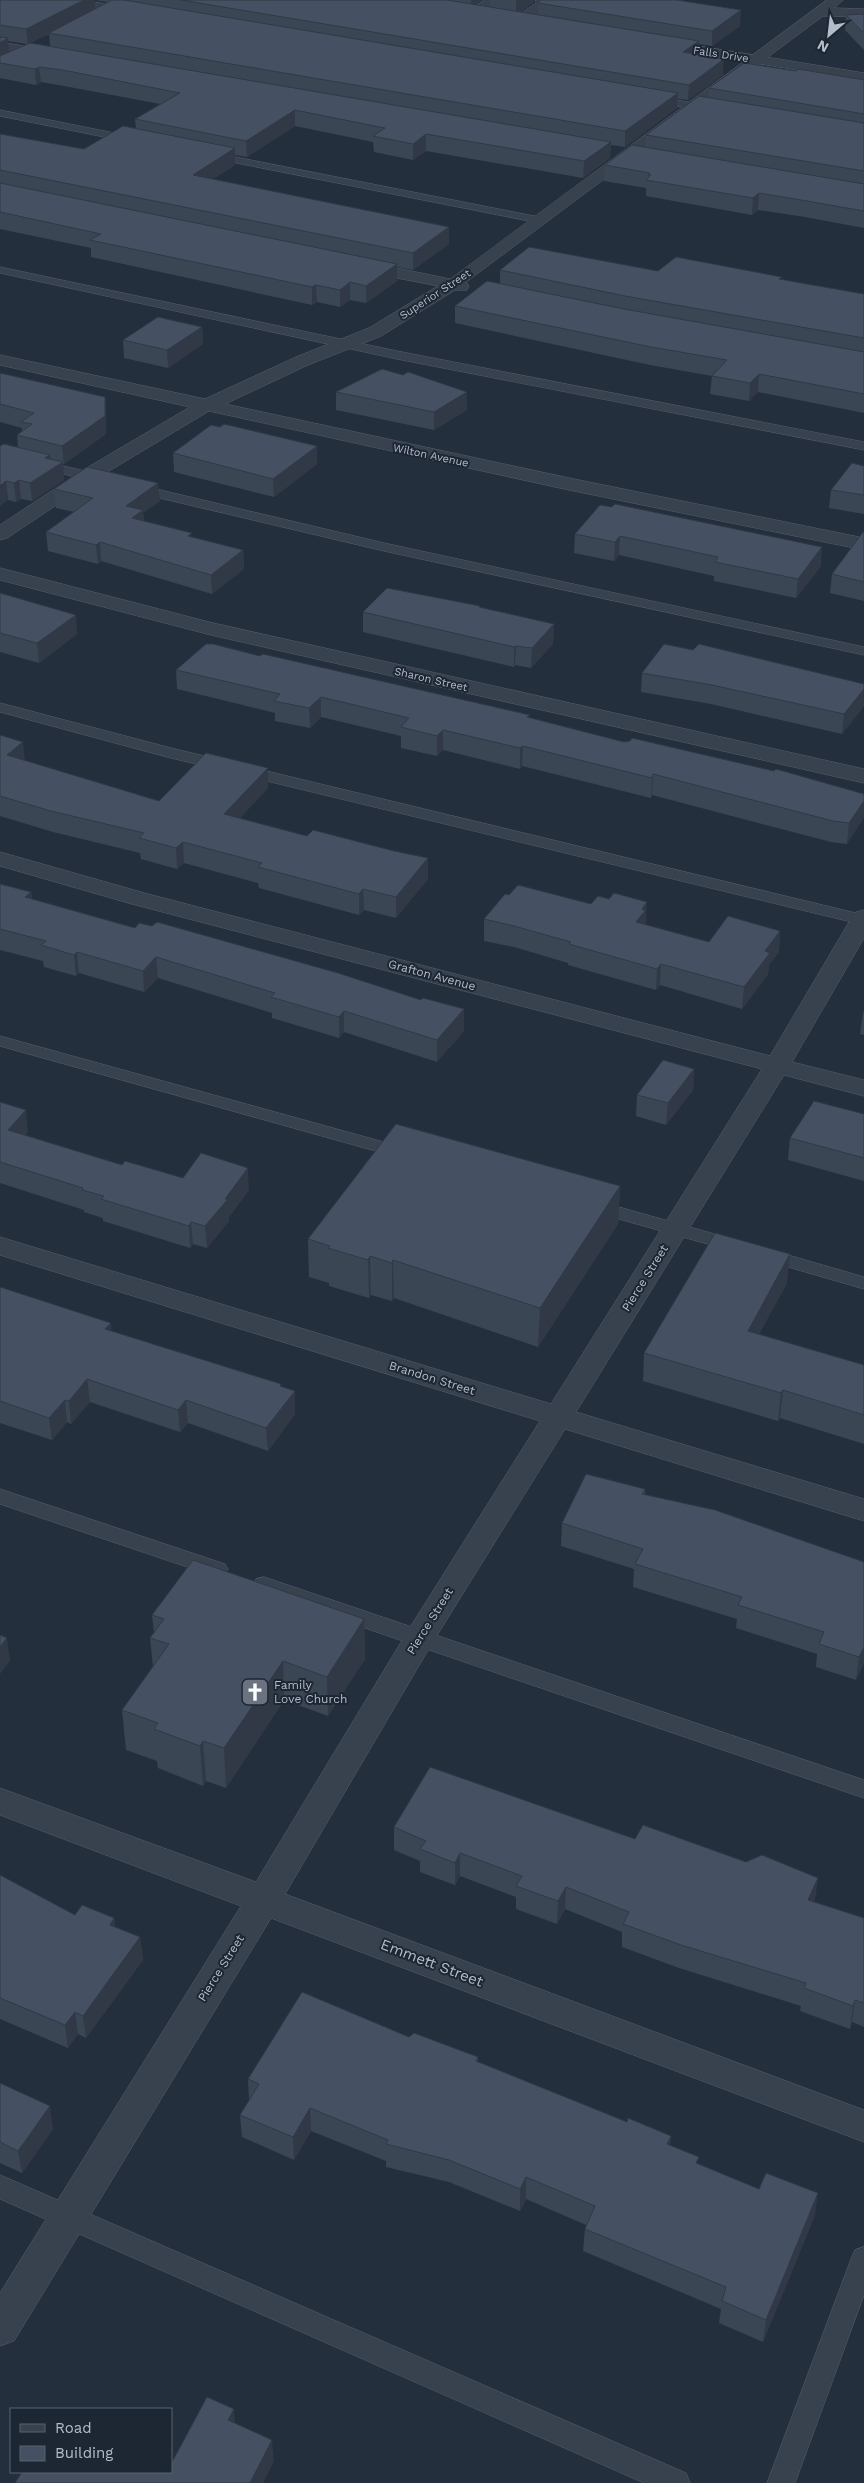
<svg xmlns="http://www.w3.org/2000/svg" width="864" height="2483" font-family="'Work Sans',sans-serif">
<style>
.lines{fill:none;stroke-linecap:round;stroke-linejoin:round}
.service-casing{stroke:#565f6c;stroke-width:1}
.minor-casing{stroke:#565f6c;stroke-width:1}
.tertiary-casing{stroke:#565f6c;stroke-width:1}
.service{fill:#38414e;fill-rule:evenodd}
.minor{fill:#38414e;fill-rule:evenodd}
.tertiary{fill:#38414e;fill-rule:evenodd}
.wall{fill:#3b4654;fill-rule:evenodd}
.shaded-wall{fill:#303945}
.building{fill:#455162;stroke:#303945}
.labels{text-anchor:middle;stroke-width:4;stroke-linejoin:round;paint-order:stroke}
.far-street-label{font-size:11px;fill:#b4bcc9;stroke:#1d2633}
.street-label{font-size:12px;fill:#b4bcc9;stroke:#1d2633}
.poi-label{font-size:12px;fill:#b4bcc9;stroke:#1d2633;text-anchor:start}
.near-street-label{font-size:15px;fill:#b4bcc9;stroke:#1d2633}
</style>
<rect width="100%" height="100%" fill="#242f3e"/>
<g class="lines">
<g class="service-casing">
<path id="service" d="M61,0h21l42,7 5,3 -5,3 -58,-10z
M652,96l59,10 5,3 -5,3 -63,-11 -1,-2z
M0,110l134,27 5,3 -5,3 -134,-27z
M210,152l329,65 5,3 -5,3 -333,-66v-4z
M0,267l397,84 467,91v8l-467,-91 -397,-86z
M0,451l106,25 1,3 -6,4 -101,-24z
M135,484l249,59 480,104v8l-480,-104 -254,-60 -2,-3 2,-3z
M0,703l171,45 693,167v10l-697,-168 -167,-45z
M0,1036l409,113 3,4 -3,4h-12l-397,-111z
M594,1200l149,42 2,4 -2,4 -7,2 -149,-42 -2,-4 2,-4z
M764,1248l100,29v12l-107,-31 -2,-4 2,-4z
M0,1489l225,75 3,5 -3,5 -8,3 -217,-73z
M264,1577l600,203v18l-608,-207 -3,-6 3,-6z
M0,2175l686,298 4,10h-46l-644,-284z
M864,2247v48l-69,188h-28l84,-224 4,-9z"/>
</g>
<g class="minor-casing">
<path id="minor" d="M485,0h16l-23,16h-10l-2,-3z
M536,0h14c-2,11 -24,27 -36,24l-2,-3 2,-3 22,-15z
M827,0h16l-9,8 30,1v8l-41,-1 -357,266 3,4 -2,4h-12l-74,46 -73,29 -83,39 344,74 295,60v12l-295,-60 -360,-79 -115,69 -87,58 -7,2v-15l80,-53 110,-65 -190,-42v-10l205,44 91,-42 73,-29 69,-42 -82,-16 -2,-4 2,-4 6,-1 88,18z
M0,42l53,9 7,4 -7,4 -53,-9z
M0,568l213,55 651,146v14l-653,-148 -211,-55z
M0,852l148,42 622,162 82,-139 4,-5 8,-2v28l-72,124 72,18v16l-80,-21 -208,337 288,87v22l-299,-92 -134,216 -146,249 579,216v32l-593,-224 -257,423 -14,5v-53l241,-387 -241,-91v-27l256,94 153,-253 131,-208 -540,-166v-18l551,167 211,-335 -630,-165 -132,-38z"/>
</g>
<g class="tertiary-casing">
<path id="tertiary" d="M662,40l202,33v8l-207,-34 -2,-3 2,-3z"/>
</g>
<use href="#service" class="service"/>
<use href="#minor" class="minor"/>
<use href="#tertiary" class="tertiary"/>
</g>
<path class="wall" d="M0,0h124l5,1v-1h353l-7,5 15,2v-7h44v2l-14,10 18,3v-12l202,23 -28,20 -13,-2 -1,11 25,20 -35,25 -10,-1 -1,9 -52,39 -14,-2 -1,13 -27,20 -157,-27 -13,9 -39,-8 -1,-10 -78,-16 -48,31 -12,-2v10l-22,14 236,48v17l-36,26 -16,-3v14l-31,22 -16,-3 -10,7 -23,-5 -5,3 -221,-48v-9l-91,-19v-95l84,15 52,-20 -1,-10 25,-15 -96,-18 -23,-4 -5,3 -36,-7zM95,0l12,2 -12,7zM49,34l1,12 -20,-3zM8,41l19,3 -18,8z
M864,14v36l-19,-20 1,-15z
M796,71l68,9v148l-59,-11 -47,-7 -6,5 -106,-19v-8l-42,-7 1,-16 41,-18v-12l63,-37v-10z
M500,270l158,1 124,9 82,14v119l-106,-21 -9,9 -39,-7 2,-18 -62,-11 -195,-42v-17l45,-22z
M202,327l1,17 -35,24 -44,-10 -1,-18z
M0,373l105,24 1,18v19l-42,30h-1l1,16 -32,21 -11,-2 -5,3 -8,-2 -8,-54 18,1 -1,-12 5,-4v-3l-22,-6z
M336,392l131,18 -33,20 -98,-20z
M317,446v18l-43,33 -100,-25 -1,-19z
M864,466v48l-35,-6 2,-18z
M54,489l106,12 -17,12 1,8 48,16 51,13 1,19 -32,25 -111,-33 -3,3 -50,-13 -2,-19 28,-20 -18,-4z
M600,505l221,61 -25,32 -82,-17v-5l-95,-21 -5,6 -40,-8 1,-19z
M864,532v69l-34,-8 2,-19z
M0,593l77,41 -38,29 -39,-11z
M363,612l191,12 -1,20 -22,24 -16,-3 -1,2 -151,-35z
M260,656l270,62 94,24 240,52 -17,50 -16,-2 -179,-47 -1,3 -129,-32 -2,3 -77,-19 -6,6 -36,-8v-12l-80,-19 -11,11 -35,-7v-8l-98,-24 -1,-19z
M642,673l222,11v22l-22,28 -131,-30 -70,-12z
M0,735l25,26 134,40 109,-13 -28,30 188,61 -32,39 -32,-8 -5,5 -100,-27 -1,-5 -74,-20 -7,6 -36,-10 -1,-6 -87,-21 -53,-16z
M0,884l31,8 1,7 103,29 286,72 43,9v22l-27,31 -93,-30 -5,6 -67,-20v-5l-114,-35 -14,14 -65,-19 -3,3 -32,-9 -1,-6 -43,-11z
M484,919l162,4 -1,2 64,17 71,-11 -1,21 -10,13 -1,9 -26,35 -82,-24 -4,5 -88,-25v-2l-54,-16 -30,-6z
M864,1011v24l-4,-1 3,-21z
M694,1069l-1,21 -27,35 -30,-9 1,-21z
M0,1102l28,30 -3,3 97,30 61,13 66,12 -20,27v4l-22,27 -14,-4 -3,4 -87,-27v-3l-19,-6v-2l-84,-27z
M864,1114v67l-76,-21 2,-22z
M620,1186l-2,38 -80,123 -144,-49 -2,3 -21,-6 -2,3 -40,-12v-3l-20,-6 -1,-38z
M787,1283l-28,51 105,31v79l-84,-26 -2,3 -135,-40 1,-28z
M0,1287l112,45 183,59v23l-27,37 -80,-28 -8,9 -90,-30 -19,22 -4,-2 -15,18 -52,-17z
M645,1489v6l219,67v101l-8,17 -40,-13 1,-13 -81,-26 1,-9 -104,-32 1,-18 -73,-23 1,-23z
M152,1615l212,4 1,40 -37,57 -44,-16 -58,88 -20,-7 -3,5 -45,-18 -1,-7 -31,-11 -4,-40 31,-43 -3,-29 4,-5z
M394,1827l241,12 180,62v1l49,16v109l-12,-5 -2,7 -50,-18 1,-5 -122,-38 -57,-21v-15l-57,-23 -8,15 -41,-15v-12l-56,-21 -5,9 -35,-13v-11l-26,-11z
M0,1875l75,40 39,3 1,9 25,10 3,23 -57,78 -8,-4 -10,14 -68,-29z
M409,2037l69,20v5l149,60 44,14 -1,9 28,19 117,51 -52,127 -44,-19 2,-14 -138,-58 2,-22 1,-4 -60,-26 -6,12 -71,-29 -63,-15v-6l-75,-30 -17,29 -52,-23 -2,-22 9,-15 -1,-21z
M0,2083l53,46 -31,44 -22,-10z"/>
<path class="shaded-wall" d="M84,0h11v10l-67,34 -2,-15z
M471,0h11l-11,7z
M516,0h18v2l-18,12z
M741,10l-1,16 -28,20v-15z
M8,38l1,16 -9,5v-16z
M699,41l-1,15 -15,-4z
M724,59l-1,16 -35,25 1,-15z
M39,67l2,15 -5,3 -1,-16z
M678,93l-1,15 -52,39v-16z
M295,110v16l-48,31 -1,-16z
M426,134v17l-13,9v-16z
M611,142l-1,16 -27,20 1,-17z
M235,148v17l-41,26 -1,-16z
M759,193l-1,17 -6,5 1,-17z
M449,227v17l-36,26v-17z
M397,264v17l-31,22v-17z
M350,282v18l-10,7v-17z
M316,285l1,17 -5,3v-18z
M202,327l1,17 -35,24 -1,-18z
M759,374l-1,18 -9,9 1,-18z
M467,392v18l-33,20v-18z
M105,397l1,18v19l-42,30 -2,-18z
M317,446v18l-43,33 -1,-18z
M50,455l1,14 12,-7 1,18 -32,21 -2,-18 15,-25z
M19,480l2,19 -5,3 -2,-19z
M6,481l2,19 -8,6v-20z
M158,483l2,18 -17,12 2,16 -11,8 -8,-31z
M620,536l-1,19 -5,6 1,-19z
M100,542l1,19 -3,3 -2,-19z
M822,547l-1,19 -25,32 2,-19z
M243,550l1,19 -32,25 -1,-19z
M76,615l1,19 -38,29 -2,-20z
M554,624l-1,20 -22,24 1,-20z
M516,646l-1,19 -1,2v-20z
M864,689v17l-22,28 2,-20z
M321,697v20l-11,11 -1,-20z
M443,730v20l-6,6v-20z
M23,742l2,20 -18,-7z
M523,746l-1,20 -2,3v-21z
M268,768v20l-43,47 -1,-21z
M653,774l-1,21 -1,3 1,-20z
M864,801v17l-17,26 2,-21z
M183,842l1,21 -7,6 -1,-21z
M428,858v21l-32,39v-21z
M363,889l1,21 -5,5v-21z
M31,892l2,21 -8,-16z
M647,902l-1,21 -1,2 -9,-3 6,-13z
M780,931l-1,21 -10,13 -1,9 -26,35 2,-22 21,-36z
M77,952l2,21 -3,3 -2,-21z
M156,957l2,21 -14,14 -1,-21z
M661,964l-1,21 -4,5 1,-21z
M464,1009v22l-27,31v-22z
M344,1011v21l-5,6v-21z
M694,1069l-1,21 -27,35 2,-22z
M26,1110l2,22 -17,20 -3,-22z
M248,1168l1,22 -20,27v4l-22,27 -2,-22z
M620,1186l-2,38 -80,123 2,-39z
M191,1222l2,22 -3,4 -1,-22z
M790,1254l-3,29 -42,76 3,-28z
M370,1256l1,39 -2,3 -1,-38z
M393,1260l1,38 -2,3v-38z
M111,1323l2,22 -8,-16z
M87,1379l3,23 -19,22 -2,-23z
M281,1384l1,23 13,-16v23l-27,37 -2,-23 14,-42z
M783,1390l-3,28 -2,3 3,-28z
M65,1400l2,22 -15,18 -3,-22z
M186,1400l2,23 -8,9 -2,-22z
M364,1619l1,40 -37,57 -1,-39z
M7,1638l3,23 -10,13v-27z
M864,1647v16l-8,17 3,-23z
M283,1661l1,39 -58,88 -2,-40z
M203,1741l3,40 -3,5 -3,-40z
M460,1853v23l-5,9v-22z
M818,1878l-3,23 -10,22 3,-23z
M566,1887l-1,22 -8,15 1,-23z
M114,1918l3,23 -7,-16z
M140,1937l3,23 -57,78 -3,-22z
M855,2000l-3,22 -2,7 3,-23z
M75,2012l3,22 -10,14 -3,-23z
M50,2106l3,23 -31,44 -4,-22z
M310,2108l1,23 -17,29 -1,-23z
M671,2136l-2,23 -2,-15z
M526,2177v22l-6,12v-22z
M818,2193l-3,22 -52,127 3,-22z
M234,2409l2,22 -8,-11z
M272,2440l2,21 -11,22h-13z"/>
<path class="building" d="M0,0h84l-58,29 -26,-4z
M112,0h12l554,93 -53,38 -576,-98z
M181,0h266l252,41 -16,11 41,7 -35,26z
M541,0h136l64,10 -29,21 -174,-28z
M864,14v19l-18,-18z
M0,37l8,1 -8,5z
M30,43l581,99 -27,19 -158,-27 -13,10 -40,-8 12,-8 -90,-18 -49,31 -111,-22 45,-26 -117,-23 -24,-3 -4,2 -35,-6v-7z
M744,63l52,8 2,-2 66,11v34l-155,-26z
M699,96l165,27v48l-218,-36z
M123,126l112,22 -42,27 256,52 -36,26 -413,-83v-36l84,15z
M632,145l232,39v27l-57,-10 -48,-8 -6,5 -107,-18 5,-5h-3l2,-2 -45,-8z
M0,183l397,81 -31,22 -16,-4 -10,8 -24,-5 -4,2 -222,-47 11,-6 -101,-22z
M529,247l129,24 18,-14 106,20 -3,2 85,15v44l-239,-42 -125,-26z
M487,281l137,28 240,43v42l-105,-20 -9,9 -38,-7 15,-16 -76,-13 -196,-41z
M158,317l44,10 -35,23 -44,-10z
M382,369l21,6 5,-3 59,20 -33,20 -98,-20z
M0,373l105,24v19l-43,30 -45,-11 15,-11 -11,-2 13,-9 -34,-9z
M224,424l93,22 -44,33 -100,-26 38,-28 9,2z
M4,444l46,11 -5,3 18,4 -33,21 -11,-3 -5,3 -8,-2 -6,5v-40z
M852,463l12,3v29l-33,-5z
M87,467l71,16 -32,23 17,4 -11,8 60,15 -4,3 55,14 -32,25 -111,-33 -4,3 -50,-13 47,-34 -39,-9z
M615,504l207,43 -24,32 -83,-17 3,-5 -98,-21 -5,6 -40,-8 25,-29 12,2z
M863,532h1v50l-32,-8z
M387,588l93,18 -1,1 75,17 -22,24 -16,-2 -2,1 -151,-35z
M0,593l76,22 -39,28 -37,-10z
M206,644h7l47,12 3,-2 267,61 -3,2 97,25 6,-1 2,-3 142,33 2,-2 88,25v7l-15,22 -16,-2 -180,-47 -1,4 -129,-32 -3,2 -77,-18 -6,6 -36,-9 8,-9 -88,-21 -12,11 -35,-7 6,-7 -104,-24z
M664,644l29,6 6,-6 165,40v5l-20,25 -132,-29 -70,-12z
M0,735l23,7 -16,13 152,46 47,-48 62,15 -44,46 83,22 6,-6 81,21 34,7 -32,39 -33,-8 -4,5 -101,-27 4,-4 -79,-21 -7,6 -37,-10 5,-5 -93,-22 -51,-15z
M0,884l31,8 -6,5 110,31 4,-5 13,3 5,-4 181,51 83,27 2,-2 41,11 -27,31 -93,-29 -5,6 -68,-20 4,-4 -119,-36 -13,14 -66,-19 -3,3 -33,-10 5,-4 -46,-12z
M518,885l73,19 7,-8 11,3 5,-6 33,9 -5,7 3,2 -9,11 73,20 19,-26 52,15 -15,20 5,2 -26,34 -83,-23 -4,5 -88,-25 2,-2 -57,-16 -30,-7 21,-25 4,1z
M663,1060l31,9 -26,34 -31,-8z
M814,1101l50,13v44l-74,-20z
M0,1102l26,8 -18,20 114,35 3,-4 58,17 18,-25 47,15 -23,31h3l-23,27 -14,-4 -2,4 -88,-27 3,-3 -22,-6 1,-2 -83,-26z
M396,1124l224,62 -80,122 -147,-48 -1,3 -22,-7 -2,4 -40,-12 2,-2 -22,-7z
M715,1233l75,21 -42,77 116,34v50l-81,-25 -2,3 -137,-40z
M0,1287l111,36 -6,6 176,55 -1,2 15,5 -29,37 -80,-28 -8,10 -91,-31 -18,22 -4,-1 -16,18 -49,-17z
M586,1474l59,15 -3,5 73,16 149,52v85l-5,10 -40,-13 5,-12 -86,-27 4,-8 -107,-33 8,-15 -81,-26z
M193,1560l171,59 -37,58 -44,-16 -59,87 -21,-7 -3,5 -46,-17 4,-6 -36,-13 47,-66 -19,-6 14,-19 -12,-4z
M0,1635l7,3 -7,9z
M430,1767l205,72 8,-14 103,37 16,-7 56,23 -10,22 56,18v85l-9,-3 -2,6 -49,-18 2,-5 -125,-38 -58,-21 6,-12 -63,-25 -8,14 -42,-15 6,-10 -62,-23 -5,10 -35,-14 6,-8 -32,-14z
M0,1875l75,40 7,-10 32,13 -4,7 30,12 -57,79 -8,-4 -10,13 -65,-27z
M302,1992l107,45 5,-4 64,24 -2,4 151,61 1,-4 43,18 -4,8 32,13 -3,6 63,26 7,-16 52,20 -52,127 -44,-19 4,-14 -141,-58 10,-23 -69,-29 -6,12 -71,-29 -63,-16 2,-4 -78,-32 -17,29 -53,-22 19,-31 -11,-5z
M0,2083l50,23 -32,45 -18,-9z
M207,2397l27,12 -6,11 44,20 -22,43h-235l7,-11h149v-8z"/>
<defs>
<g id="church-square" transform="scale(1.4375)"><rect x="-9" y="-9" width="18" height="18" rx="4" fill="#6b7280" stroke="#1d2633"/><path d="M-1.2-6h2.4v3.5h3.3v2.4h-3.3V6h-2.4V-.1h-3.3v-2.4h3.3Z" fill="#fff"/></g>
</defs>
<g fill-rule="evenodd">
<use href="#church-square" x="255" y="1692"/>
</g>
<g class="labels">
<g class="far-street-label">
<text transform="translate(721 54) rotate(9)" y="4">Falls Drive</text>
<text transform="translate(435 294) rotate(-33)" y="4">Superior Street</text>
<text transform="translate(431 455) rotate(12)" y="4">Wilton Avenue</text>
<text transform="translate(431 679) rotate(13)" y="4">Sharon Street</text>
</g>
<g class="street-label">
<text transform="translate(432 975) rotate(15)" y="4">Grafton Avenue</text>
<text transform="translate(645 1278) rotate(-58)" y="4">Pierce Street</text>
<text transform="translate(432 1378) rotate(17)" y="4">Brandon Street</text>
<text transform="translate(430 1621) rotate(-58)" y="4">Pierce Street</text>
<text transform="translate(221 1968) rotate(-58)" y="4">Pierce Street</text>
</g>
<g class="poi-label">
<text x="274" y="1689">Family<tspan x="274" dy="14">Love Church</tspan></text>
</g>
<g class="near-street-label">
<text transform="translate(432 1963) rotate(21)" y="5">Emmett Street</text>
</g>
</g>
<rect x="10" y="2408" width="162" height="65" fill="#1d2633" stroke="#59626f"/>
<rect x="20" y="2424" width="25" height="8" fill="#38414e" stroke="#59626f"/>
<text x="55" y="2433" font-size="15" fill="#b4bcc9">Road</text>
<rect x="20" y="2446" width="25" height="15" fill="#455162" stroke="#59626f"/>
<text x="55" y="2458" font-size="15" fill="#b4bcc9">Building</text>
<g transform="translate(829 35) rotate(208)" stroke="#1d2633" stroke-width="4" paint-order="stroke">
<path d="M0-4L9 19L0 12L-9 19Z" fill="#b4bcc9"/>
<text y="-8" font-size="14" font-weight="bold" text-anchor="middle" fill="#b4bcc9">N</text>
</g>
</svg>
